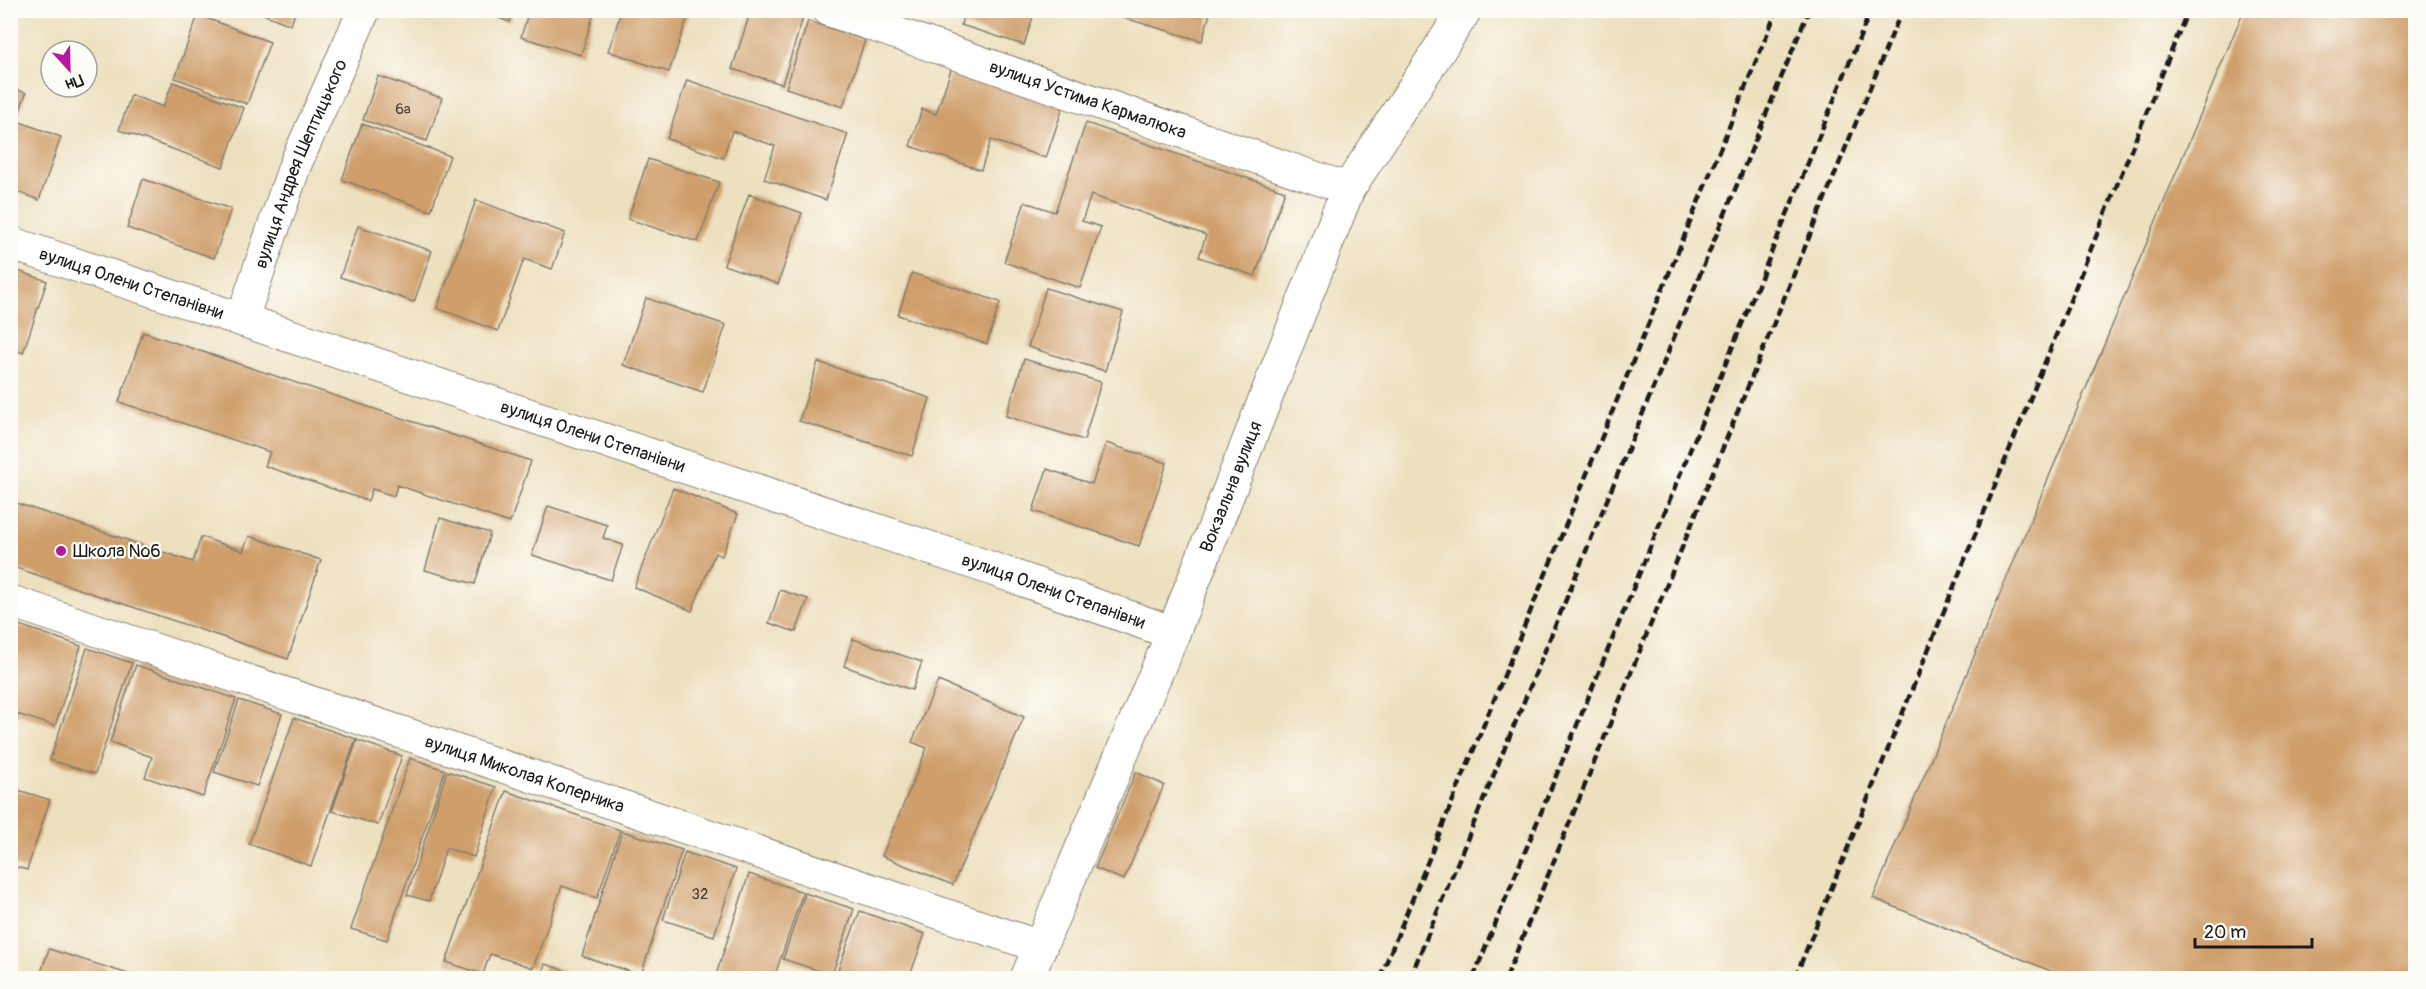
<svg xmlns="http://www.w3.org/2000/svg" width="2426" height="989" font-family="Pangolin,sans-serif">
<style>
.building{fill:#cf9e6a}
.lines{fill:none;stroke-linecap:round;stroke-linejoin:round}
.minor-casing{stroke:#847e6e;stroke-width:34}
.tertiary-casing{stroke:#847e6e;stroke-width:35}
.minor{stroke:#fff;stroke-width:32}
.tertiary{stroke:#fff;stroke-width:33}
.rail{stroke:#1c1c1c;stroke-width:4.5;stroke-dasharray:9 4.5;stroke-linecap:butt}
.poi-dot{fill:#b5179e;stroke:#fdfcf7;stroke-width:2}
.labels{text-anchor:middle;stroke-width:4.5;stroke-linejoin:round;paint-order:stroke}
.number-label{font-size:15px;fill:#493c30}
.street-label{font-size:18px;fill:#1c1c1c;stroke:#fdfcf7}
.poi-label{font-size:18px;fill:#1c1c1c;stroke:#fdfcf7;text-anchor:start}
</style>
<rect width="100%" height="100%" fill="#fdfcf7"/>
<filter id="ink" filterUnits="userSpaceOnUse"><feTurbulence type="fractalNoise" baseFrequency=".0167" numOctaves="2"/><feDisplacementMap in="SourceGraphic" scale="12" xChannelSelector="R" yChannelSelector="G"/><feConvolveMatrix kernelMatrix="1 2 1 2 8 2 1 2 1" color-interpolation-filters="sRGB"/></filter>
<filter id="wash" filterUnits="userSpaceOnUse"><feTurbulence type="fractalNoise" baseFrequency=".008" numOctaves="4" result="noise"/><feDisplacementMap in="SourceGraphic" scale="24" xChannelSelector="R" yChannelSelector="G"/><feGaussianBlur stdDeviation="1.35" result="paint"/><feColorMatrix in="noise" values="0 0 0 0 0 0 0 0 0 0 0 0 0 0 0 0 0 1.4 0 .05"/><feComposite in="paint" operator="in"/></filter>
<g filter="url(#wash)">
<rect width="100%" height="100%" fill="#ede0bf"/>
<g id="blocks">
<path class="building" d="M253,10h43l-5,15z
M475,10h38l-3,12z
M529,10h66l-14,45 -60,-18z
M622,10h68l-21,62 -61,-21z
M751,10h28l24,8 -21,66 -50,-15z
M965,10h70l-11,35 -63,-20z
M1115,10h96l-9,31 -88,-26z
M2244,10h172v968h-348l-195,-80z
M198,15l72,27 -23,62 -72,-26z
M808,21l57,19 -22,67 -57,-19z
M952,67l112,37 -18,54 -55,-18 -10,30 -71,-24 12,-37 14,5z
M378,76l64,22 -15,43 -64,-21z
M687,80l161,54 -22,66 -62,-21 11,-33 -43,-15 -9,27 -56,-19z
M173,82l71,26 -21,59 -104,-37 12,-35 32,12z
M10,87l16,6 -15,44h-1z
M20,122l41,15 -22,63 -29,-11v-40z
M1086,123l199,68 -30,85 -56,-19 7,-22 -115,-40 -9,26 19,6 -21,61 -76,-26 21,-60 30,10z
M362,124l88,32 -19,55 -89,-31z
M648,159l71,23 -21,60 -70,-23z
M143,179l88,30 -17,49 -87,-30z
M749,194l53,19 -24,71 -54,-19z
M476,200l89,33 -13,36 -28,-10 -26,72 -61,-23z
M358,226l74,25 -18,51 -74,-25z
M10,268l37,13 -24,72 -13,-5z
M912,273l88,29 -13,42 -89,-29z
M1046,288l77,24 -18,59 -77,-24z
M646,298l80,27 -23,67 -80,-27z
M143,332l388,129 -21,62 -113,-38 -3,11 -22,-7 -4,12 -103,-35 5,-14 -151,-50z
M1024,359l77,23 -17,58 -78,-24z
M818,362l112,36 -18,58 -113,-35z
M1106,443l61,20 -28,83 -106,-35 14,-42 45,15z
M673,488l65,26 -16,42 -7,-3 -23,58 -58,-24z
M10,501l183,61 8,-25 42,14 6,-15 72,24 -33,99 -278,-93z
M548,506l59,19 -4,13 20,7 -12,35 -79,-25z
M440,518l50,15 -15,51 -50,-14z
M780,590l28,9 -12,33 -27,-9z
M10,622l71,24 -26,80 -45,-14z
M853,639l69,23 -10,28 -68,-24z
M87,648l45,15 -37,111 -45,-14z
M136,665l100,34 -33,98 -58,-20 7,-20 -42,-15z
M938,681l86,36 -71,168 -71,-29 45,-108 -15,-6z
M239,700l43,14 -25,72 -43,-14z
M294,718l62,21 -45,127 -62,-22z
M357,740l45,16 -24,69 -46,-14z
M410,758l35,12 -58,170 -36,-11z
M447,771l49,16 -22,70 -28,-9 -17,53 -22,-6z
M1136,772l28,13 -40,95 -29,-12z
M12,788l38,12 -23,70 -17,-5z
M506,791l114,39 -23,68 -35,-12 -29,82 -43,-14 -7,20 -37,-12z
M622,831l60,19 -41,125 -59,-19z
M685,852l51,17 -22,67 -51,-16z
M749,874l54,18 -29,86h-59z
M805,893l49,16 -22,66 -49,-16z
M860,911l65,23 -16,44h-74z
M49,949l92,29h-102z
M545,964l43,14h-48z"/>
</g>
</g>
<g filter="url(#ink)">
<use href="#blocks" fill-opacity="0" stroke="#847e6e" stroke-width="1.5"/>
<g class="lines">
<g class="minor-casing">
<g id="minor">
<path id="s1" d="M829,10l519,179"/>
<path id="s2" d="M242,319l53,-154 69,-155"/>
<path id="s3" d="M10,601l1031,346"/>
</g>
</g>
<g class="tertiary-casing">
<g id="tertiary">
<path id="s4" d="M10,243l974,323 189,67"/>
<path id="s5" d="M1027,978l146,-345 175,-444 117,-179"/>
</g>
</g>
<use href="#minor" class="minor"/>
<use href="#tertiary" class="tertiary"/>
<path class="rail" d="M1380,978l397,-968
M1410,978l399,-968
M1473,978l398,-968
M1506,978l396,-968
M1795,978l393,-968"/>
</g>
</g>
<circle class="poi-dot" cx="61" cy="551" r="6"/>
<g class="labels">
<g class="number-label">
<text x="403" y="114">6а</text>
<text x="700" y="899">32</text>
</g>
<g class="street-label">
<text dy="6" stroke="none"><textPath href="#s1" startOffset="274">вулиця Устима Кармалюка</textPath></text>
<text dy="6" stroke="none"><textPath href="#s2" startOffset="166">вулиця Андрея Шептицького</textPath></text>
<text dy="6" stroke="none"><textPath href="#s4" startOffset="128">вулиця Олени Степанівни</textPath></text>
<text dy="6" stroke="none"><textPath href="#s4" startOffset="614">вулиця Олени Степанівни</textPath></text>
<text dy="6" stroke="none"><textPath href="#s5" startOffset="532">Вокзальна вулиця</textPath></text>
<text dy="6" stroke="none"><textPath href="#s4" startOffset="1100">вулиця Олени Степанівни</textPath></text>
<text dy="6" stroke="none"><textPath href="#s3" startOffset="543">вулиця Миколая Коперника</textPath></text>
</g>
<g class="poi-label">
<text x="73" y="557">Школа №6</text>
</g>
</g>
<rect width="2426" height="989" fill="none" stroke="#fdfcf7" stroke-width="36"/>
<g transform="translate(69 69) rotate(158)"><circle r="28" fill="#fdfcf7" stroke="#a3a29f" stroke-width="1.5"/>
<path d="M0-4.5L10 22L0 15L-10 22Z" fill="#b5179e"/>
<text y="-9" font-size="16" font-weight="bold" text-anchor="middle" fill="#1c1c1c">Пн</text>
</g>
<path d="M2195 938v9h117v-9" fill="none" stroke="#1c1c1c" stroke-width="3"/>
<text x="2204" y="938" font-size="18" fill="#1c1c1c" stroke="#fdfcf7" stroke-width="4.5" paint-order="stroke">20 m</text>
</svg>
